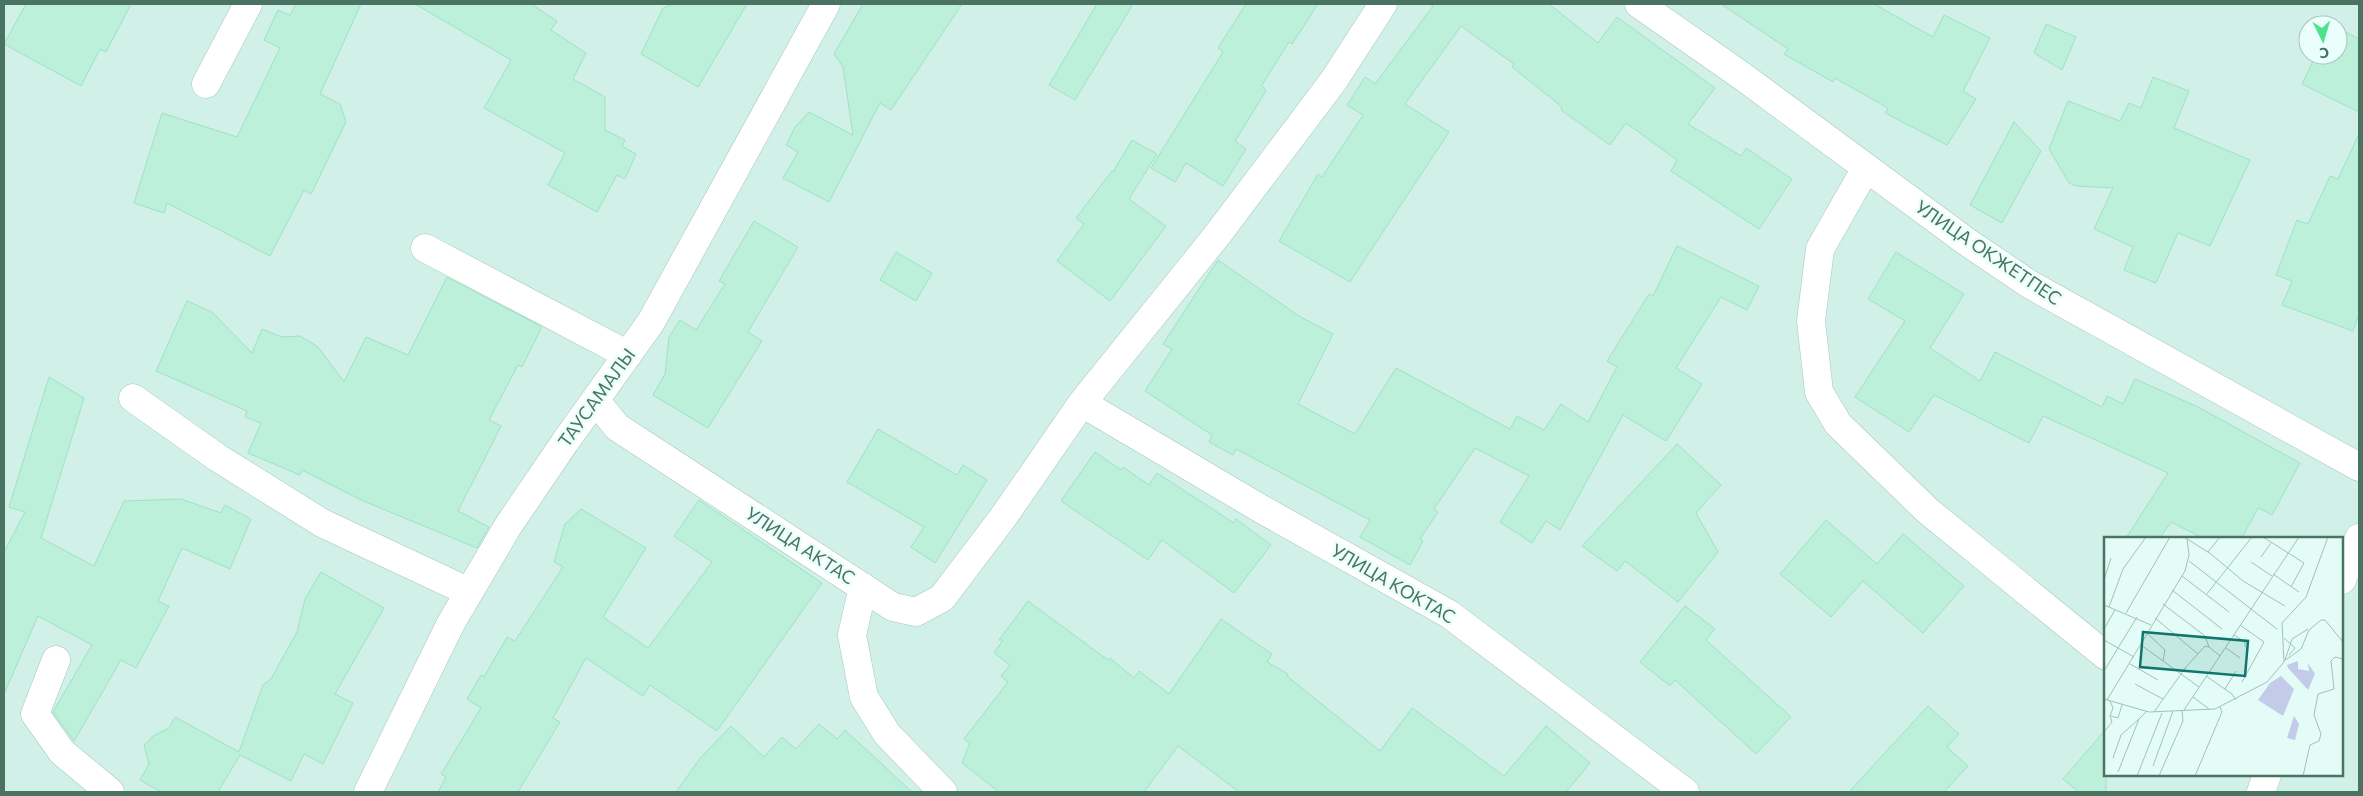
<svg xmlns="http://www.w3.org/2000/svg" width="2363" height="796" font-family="Commissioner,sans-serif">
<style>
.residential{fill:#d0f0e8;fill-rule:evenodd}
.building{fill:#bdf0db;stroke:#9ee2c5}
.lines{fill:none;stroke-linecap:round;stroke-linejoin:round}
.minor-casing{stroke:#a6c8bb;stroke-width:29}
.minor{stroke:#fff;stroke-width:28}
.labels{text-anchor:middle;stroke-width:5;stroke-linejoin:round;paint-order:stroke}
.street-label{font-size:18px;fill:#4b7361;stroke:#eafefb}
.inset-road{fill:none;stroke:#a2c1b6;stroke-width:1}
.view{fill:#0f766e;fill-opacity:0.15;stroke:#0f766e;stroke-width:2.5}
.inset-edge{fill:none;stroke:#4b7361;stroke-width:2.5}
</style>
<rect width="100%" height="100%" fill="#e4fcf7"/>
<path class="residential" d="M4,4h2355v788h-2355zM2308,25h30v30h-30zM2106,538h236v237h-236z"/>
<path class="building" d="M26,4h105l-25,48 -6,-3 -19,37 -77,-42z
M296,4h65l-41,90 20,10 6,18 -35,72 -7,-4 -34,66 -103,-53 -3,10 -30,-10 28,-90 75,24 43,-89 -16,-8 14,-30 12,5z
M415,4h116l26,17 -6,9 35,23 -13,26 32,18v33l20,10 -3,6 14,8 -11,25 -8,-4 -20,37 -49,-27 17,-32 -81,-45 27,-48z
M673,4h74l-49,83 -57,-33 22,-46z
M863,4h99l-71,106 -11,-7 -51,99 -46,-24 15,-26 -12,-7 9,-18 14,-15 44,23 -10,-68 -9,-13z
M1097,4h36l-58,96 -26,-15z
M1246,4h72l-26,40 -3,-2 -27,43 4,6 -31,50 11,8 -23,37 -37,-23 -11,19 -24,-14 72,-116 -5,-4z
M1429,4h120l49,39 19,-26 98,71 -27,36 53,32 5,-8 46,31 -33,50 -88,-58 6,-11 -51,-37 -16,22 -49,-35 1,-3 -50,-40 2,-3 -53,-38 -56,78 44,28 -99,150 -71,-41 39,-67 4,3 41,-62 -16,-10 18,-28 10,7 58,-78z
M1721,4h153l59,33 11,-22 46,23 -27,53 13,8 -29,46 -62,-32 3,-5 -53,-30 -2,4 -49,-28 4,-5z
M2046,24l30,13 -14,33 -28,-17z
M2338,28l21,11v73l-57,-28 14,-29h22z
M2153,77l36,14 -15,37 76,32 -40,86 -32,-13 -22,50 -32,-13 9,-23 -39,-18 19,-41 -37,-2 -7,-3 -20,-34 19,-48 52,20 9,-18 12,5z
M2014,122l27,29 -39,72 -32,-18z
M2359,134v180l-6,17 -71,-26 10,-24 -16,-6 21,-55 11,4 22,-48 8,3z
M1132,140l25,14 -28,45 37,27 -56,75 -53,-40 27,-37 -8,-6 36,-47 1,1z
M754,221l44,26 -50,85 14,9 -54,87 -55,-33 12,-21 4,-37 11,-17 16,10 29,-46 -6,-3z
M1677,246l82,40 -12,24 -26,-13 -45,71 26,16 -36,57 -43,-26 -63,115 -14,-9 -14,22 -32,-21 29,-46 -54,-28 -41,61 4,3 -18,27 3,2 -13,24 -50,-28 10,-17 -134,-71 -3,6 -24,-13 3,-7 -67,-44 27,-42 -9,-5 55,-84 81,56 34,18 -35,70 57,30 41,-66 114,61 7,-13 27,14 17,-26 27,18 29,-55 -10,-6 42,-67 4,2z
M896,252l36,21 -16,28 -36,-21z
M1896,252l68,42 -34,54 50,33 15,-29 107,55 5,-11 16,8 12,-25 63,28 102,56 -28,52 -14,-7 -16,30h-39l-32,-16 -11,16h-34l42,-65 -125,-57 -14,27 -95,-48 -25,37 -54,-35 50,-76 -37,-22z
M447,277l95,50 -20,40 -4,-2 -29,55 12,6 -43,85 31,16 -12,21 -116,-48 -59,-30 -2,5 -52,-22 13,-30 -16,-6 2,-6 -91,-40 31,-70 25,11 40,41 10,-24 20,8 18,-1 18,11 26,35 22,-45 42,18z
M49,377l35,21 -43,140 53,28 30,-65 57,-2 40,14 4,-8 26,14 -21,50 -48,-21 -24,53 11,5 -33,62 -15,-8 -47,81 -21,-29 39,-67 -54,-29 -34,78v-142l21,-40 -16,-5z
M878,429l79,46 6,-10 24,15 -52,83 -24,-16 13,-20 -77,-45z
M1677,444l44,41 -25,28 22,39 -40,50 -53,-41 -8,10 -35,-25z
M1095,452l26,18 2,-3 26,18 8,-12 77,50 2,-4 35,26 -37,48 -72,-53 -14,20 -87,-59z
M699,500l123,83 -105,148 -67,-46 -7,11 -57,-38 -33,60 7,4 -42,70h-80l8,-15 -5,-3 40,-66 -14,-9 14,-24 3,2 23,-40 8,4 48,-74 -9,-5 11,-38 16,-15 65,39 -43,69 45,31 64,-86 -38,-26z
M1826,520l51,44 26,-30 61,52 -41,47 -60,-52 -32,36 -51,-43z
M321,572l63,36 -49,86 18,9 -30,61 -19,-10 -13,27 -51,-26 -22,37h-57l-21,-12 9,-16 -5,-19 9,-9 16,-8 6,-11 64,35 24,-67 8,-6 26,-47 8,-33z
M1028,601l80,59 2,-2 24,20 5,-7 30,23 52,-75 51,35 -5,8 21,12 -1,2 93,75 32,-43 92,68 42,-50 44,37 -24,29h-327l-61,-46 -34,46h-145l-37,-29 8,-20 -6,-4 44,-57 -7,-6 9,-11 -16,-12 9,-13h-4z
M1685,606l30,23 -9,11 85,77 -35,37 -81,-74 -5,6 -30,-24z
M1928,706l31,28 -12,13 21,19 -24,26h-95z
M819,724l18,15 8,-9 67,62h-236l25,-35 30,-31 33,31 18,-20 14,12z
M2106,729v63h-27l-16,-13z"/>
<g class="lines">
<g class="minor-casing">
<path id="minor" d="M1639,4l103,72 225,166 62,42 330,183
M206,84l42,-80
M1866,168l-46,81 -9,72 8,71 19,32 90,87 178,145
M425,248l203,107
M133,398l85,60 104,65 147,69
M596,401l21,26 276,180 23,5 26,-14 62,-82 78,-113 136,-169 116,-154 49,-76
M1082,403l181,107 186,104 236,178
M2342,580l17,-42
M863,587l-11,48 12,62 23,37 56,58
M56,660l-21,54 27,38 48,40
M368,792l83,-169 57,-97 57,-84 86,-120 175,-318
M2261,792l6,-17"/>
</g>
<use href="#minor" class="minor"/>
</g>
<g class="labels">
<g class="street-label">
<text transform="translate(1988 253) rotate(34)" y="6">УЛИЦА ОКЖЕТПЕС</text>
<text transform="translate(597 398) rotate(-54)" y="6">ТАУСАМАЛЫ</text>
<text transform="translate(800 546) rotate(33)" y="6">УЛИЦА АКТАС</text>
<text transform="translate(1393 584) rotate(30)" y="6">УЛИЦА КОКТАС</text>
</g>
</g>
<g transform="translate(2104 537)">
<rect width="239" height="239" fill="#e4fcf7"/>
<path d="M194,124v8l11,2 -1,-8 7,11 -7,16 -20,-22 -1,-3zM177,139l13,13 -11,27 -25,-16 12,-17zM190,179l5,8 -4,16 -8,-2z" fill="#c3cbe9"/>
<path class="inset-road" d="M80,0l27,17 32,27 42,25M159,0l41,26 -13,24M104,15l12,-15M157,20l10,-14M85,24l88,68M147,25l21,14M169,37l26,18M78,39l47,36M0,43l7,-22M68,53l50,39M102,58l46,-58M59,67l42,32 4,11 11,9M0,68l47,20M5,70l14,-38 23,-32M22,76l44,-76M51,81l43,36M136,88l24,17 -22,40M0,92l11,-19M43,96l18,17 -2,11M130,98l11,7v5M180,101l11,10 -6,7M0,103l30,17M37,108l58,42M122,111l14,10M181,123l7,-21 16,-10M180,124l17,-12 8,-19 12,-10h4l18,22M26,127l28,16M0,134l33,-54M102,139l26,18 4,6M31,147l28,15M121,152l11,-18M89,160l16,12M0,162l45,13 66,-3 52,-27 17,-20 -2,-39 24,-26 22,-60M3,163l78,-129 4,-16 -2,-16M80,173l115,-173M50,175l32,-45 19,-21 4,1M7,179l7,2 4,-13M0,195l8,-10 -2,-6 3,-8 -3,-7M9,221l8,-23 18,-16M49,229l20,-55M14,235l21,-53 8,-8M33,239l25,-63M55,239l24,-55 -1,-10M91,239l27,-64 -2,-5M199,239l7,-31 9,-4 2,-7 -7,-19 4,-21 16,-5 -3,-28 4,-4 8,2"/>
<path class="view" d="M39,95l105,9 -3,35 -105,-9z"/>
<rect width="239" height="239" class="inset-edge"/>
</g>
<rect width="2363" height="796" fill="none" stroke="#4b7361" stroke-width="10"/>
<g transform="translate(2323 40) rotate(175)"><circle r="24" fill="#eafefb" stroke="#aac6bd"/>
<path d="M0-4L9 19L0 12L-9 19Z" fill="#4de28c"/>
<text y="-8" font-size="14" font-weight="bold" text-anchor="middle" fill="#4b7361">С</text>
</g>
</svg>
